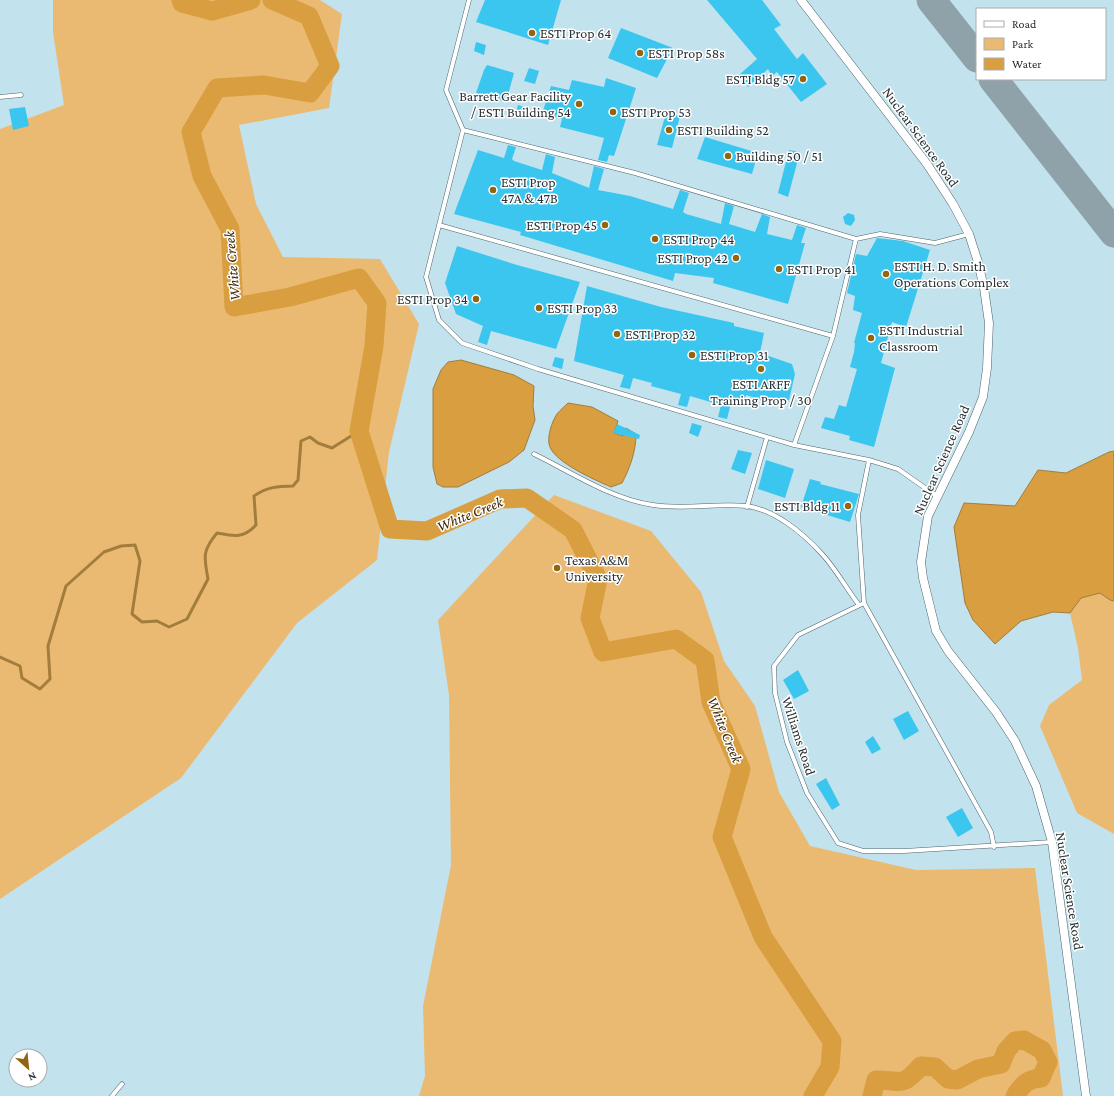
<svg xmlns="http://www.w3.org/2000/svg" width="1114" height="1096" font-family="'Crimson Pro',serif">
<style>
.built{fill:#c2e2ed;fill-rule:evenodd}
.green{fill:#ebba72}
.water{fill:#d89e40;stroke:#a37d3c}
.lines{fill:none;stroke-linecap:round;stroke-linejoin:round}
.stream{stroke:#a37d3c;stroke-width:3}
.river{stroke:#d89e40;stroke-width:19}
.taxiway{stroke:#90a2a9;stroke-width:29}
.building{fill:#3ac6ef}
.service-casing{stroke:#4f646c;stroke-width:5}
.minor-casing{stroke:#4f646c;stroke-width:9}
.service{stroke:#fff;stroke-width:4}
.minor{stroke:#fff;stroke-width:8}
.poi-dot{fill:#926511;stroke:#fff;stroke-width:1.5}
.labels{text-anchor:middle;stroke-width:3;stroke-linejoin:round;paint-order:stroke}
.poi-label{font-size:14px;fill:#273033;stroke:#fff;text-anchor:start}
.street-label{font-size:14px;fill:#273033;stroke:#fff}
.water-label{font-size:15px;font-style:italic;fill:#3d2600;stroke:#fff}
</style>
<rect width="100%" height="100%" fill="#d7eff8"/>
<path class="built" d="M0,0h1114v1096h-1114zM977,9h128v70h-128zM16,1056h24v24h-24z"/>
<path class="green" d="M53,0h267l22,14 -13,94 -90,17 17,79 27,53 97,2 39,65 -30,128 -12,108 -80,63 -116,155 -181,121v-770l64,-24 -11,-73z
M554,495l97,36 50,61 23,69 31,45 24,86 31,54 106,24 119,-2 28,228h-644l6,-20 -2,-70 28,-141 -2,-170 -11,-75z
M1100,593l10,7 4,1v233l-37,-21 -37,-87 9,-21 33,-25 -4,-32 -8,-35 11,-15z"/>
<path class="water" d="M461,360l53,15 20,11 -1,20 2,14 -11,30 -15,12 -51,25h-15l-6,-3 -4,-17v-78l8,-19 7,-8z
M568,403l24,4 26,14 -4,12 9,3 3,-8 10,6c0,17 -6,34 -14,49l-11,4c-16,-7 -55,-24 -61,-40 -4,-8 2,-26 7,-33 3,-4 7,-7 11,-11z
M1114,451v150l-4,-1 -10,-7 -19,5 -11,15 -17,-1 -32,9 -26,23 -22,-24 -8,-17 -11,-76 10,-24 51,3 23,-36 28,3 43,-21z"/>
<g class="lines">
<path class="stream" d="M0,657l20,9 2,12 18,11 10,-10 -2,-33 18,-60 38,-34 17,-6 14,-1 5,16 -8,53 10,8 15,-1 12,6 18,-8 21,-40c-4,-22 -6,-28 9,-46 16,3 26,6 39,-8l-2,-29c13,-9 24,-10 39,-10l5,-6 3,-39 9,-4 8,6 14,5 27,-17"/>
<path class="river" d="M181,0l1,3 30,8 39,-11
M272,0l37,16 21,50 -20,27 -46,-8 -47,3 -26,44 11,44 28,53 4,78 56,-10 69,-19 18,25 -3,43 -15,85 31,98 37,2 73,-32 27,-1 46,32 25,49 -8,39 13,34 73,-13 29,21 6,42 30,67 -19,68 41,100 69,104 -2,26 -17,29
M872,1096l4,-16c27,0 25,8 45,-14l14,1 13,12 9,1 21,-11 23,-5 5,-13 9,-10 9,-1 18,10 6,12 -7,16c-14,1 -19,7 -26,18"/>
<path class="taxiway" d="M931,0l46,58
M993,79l121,154"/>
</g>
<path class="building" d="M485,0h76l-13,45 -72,-23z
M707,0h55l19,25 -7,4 23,30 6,-6 24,31 -26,18 -24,-30 -5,4 -4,-7 -20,18 -9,-12 18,-16z
M621,28l52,20 -16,30 -49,-20z
M476,42l10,3 -2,10 -10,-4z
M487,65l27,8 -8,29 -30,-9 8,-23z
M529,68l10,3 -4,13 -11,-3z
M606,78l30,10 -22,68 -5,-1 -2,7 -9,-2 6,-22 -44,-11 2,-8 -20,-5 9,-28 18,4 3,-10 32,7z
M518,105l9,3 -3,10 -9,-2z
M25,107l4,19 -16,4 -4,-21z
M666,113l14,3 -8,32 -15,-3z
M705,137l53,16 -6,21 -55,-15z
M508,145l8,2 -4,12 2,2 28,9 4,-16 9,3 -3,16 37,15 5,-22 10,3 -6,21 32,6 43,13 7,-19 9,3 -6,19 3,2 35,10 4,-21 9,3 -5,18 26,8 7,-18 8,3 -3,17 25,6 5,-15 9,3 -5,15h4l-17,61 -75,-21 1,-5 -39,-5 -2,8 -153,-46 1,-3 -67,-18 24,-64 26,8z
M789,150l11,2 -12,45 -10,-4z
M848,213l6,2 1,5 -4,6 -6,-2 -2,-7z
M877,238l26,3 27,9 -24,77 -14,-5 -11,41 14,5 -21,79 -25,-7 1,-4 -29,-8 4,-11 9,2 5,-14 7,2 11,-38 -7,-2 4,-15 1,-9h-1l8,-30 -9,-3 2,-14 -8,-3 9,-39 11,2z
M457,246l60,19 63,17 -24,67 -65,-18 -4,14 -9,-3 5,-16 -27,-12 -11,-31z
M587,286l74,21 73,16v3l30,7 -4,20 32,11 3,10 -6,26 -12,5 -31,-10 -2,8 -12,-4 -5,20 -9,-2 3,-12 -31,-9 -3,11 -9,-2 3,-11 -30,-8 1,-3 -19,-5 -3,11 -10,-2 4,-12 -50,-14z
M555,357l9,2 -2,10 -10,-3z
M692,423l10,3 -4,11 -9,-4z
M617,424l23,11 -1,4 -26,-6z
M738,450l14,3 -7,21 -14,-5z
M766,460l28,9 -9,29 -27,-9z
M810,479l11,3 -1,2 39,10 -9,28 -49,-15z
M798,670l11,21 -15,8 -11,-19z
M908,711l11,20 -15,9 -11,-21z
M873,736l8,13 -9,5 -7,-12z
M826,778l14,27 -8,5 -16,-26z
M962,808l11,20 -15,9 -12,-20z"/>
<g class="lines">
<g class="service-casing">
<path id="service" d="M0,97l21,-2
M463,130l-17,-40 23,-90
M439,225l394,111
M794,445l39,-109 23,-97
M534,454c37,18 77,45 119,51 31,5 62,-2 93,1 28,3 57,27 76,48 14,15 24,34 37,51
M938,497l-40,-28 -29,-9 -75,-15 -256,-76 -76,-26 -23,-23 -13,-43 37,-147 172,43 221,66 24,-5 55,9 34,-9
M747,507l20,-70
M864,603l-6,-88 11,-55
M994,847l-3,-15 -11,-20 -116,-209 -66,32 -24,31 1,27 12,49 20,51 31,50 25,8h41l148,-9
M112,1096l10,-12"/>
</g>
<g class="minor-casing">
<path id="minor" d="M801,0l126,164 26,40 16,30 9,28 6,26 5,35 -2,45 -4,29 -14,35 -41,84 -7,46 2,16 13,53 12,20 48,61 19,29 21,45 16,56 34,254"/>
</g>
<use href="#service" class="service"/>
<use href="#minor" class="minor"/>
</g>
<g class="poi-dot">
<circle cx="532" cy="33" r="4"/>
<circle cx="640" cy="53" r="4"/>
<circle cx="803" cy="79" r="4"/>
<circle cx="579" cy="104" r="4"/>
<circle cx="613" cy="112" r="4"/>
<circle cx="669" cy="130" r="4"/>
<circle cx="728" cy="156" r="4"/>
<circle cx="493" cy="190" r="4"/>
<circle cx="605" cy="225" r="4"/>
<circle cx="655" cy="239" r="4"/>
<circle cx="736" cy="258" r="4"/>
<circle cx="779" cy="269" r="4"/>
<circle cx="886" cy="274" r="4"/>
<circle cx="476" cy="299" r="4"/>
<circle cx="539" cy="308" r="4"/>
<circle cx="617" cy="334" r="4"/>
<circle cx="871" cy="338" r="4"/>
<circle cx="692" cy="355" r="4"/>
<circle cx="761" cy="369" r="4"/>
<circle cx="848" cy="506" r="4"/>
<circle cx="557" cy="568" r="4"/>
</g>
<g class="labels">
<g class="poi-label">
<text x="540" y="38">ESTI Prop 64</text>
<text x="648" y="58">ESTI Prop 58s</text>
<text x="795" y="84" text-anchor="end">ESTI Bldg 57</text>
<text x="571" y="101" text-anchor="end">Barrett Gear Facility<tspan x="571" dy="16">/ ESTI Building 54</tspan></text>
<text x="621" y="117">ESTI Prop 53</text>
<text x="677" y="135">ESTI Building 52</text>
<text x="736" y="161">Building 50 / 51</text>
<text x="501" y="187">ESTI Prop<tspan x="501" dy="16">47A &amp; 47B</tspan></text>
<text x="597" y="230" text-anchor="end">ESTI Prop 45</text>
<text x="663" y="244">ESTI Prop 44</text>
<text x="728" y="263" text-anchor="end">ESTI Prop 42</text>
<text x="894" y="271">ESTI H. D. Smith<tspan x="894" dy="16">Operations Complex</tspan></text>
<text x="787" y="274">ESTI Prop 41</text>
<text x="468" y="304" text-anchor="end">ESTI Prop 34</text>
<text x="547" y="313">ESTI Prop 33</text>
<text x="879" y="335">ESTI Industrial<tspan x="879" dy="16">Classroom</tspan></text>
<text x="625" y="339">ESTI Prop 32</text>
<text x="700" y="360">ESTI Prop 31</text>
<text x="761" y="389" text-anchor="middle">ESTI ARFF<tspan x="761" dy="16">Training Prop / 30</tspan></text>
<text x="840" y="511" text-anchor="end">ESTI Bldg 11</text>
<text x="565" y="565">Texas A&amp;M<tspan x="565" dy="16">University</tspan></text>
</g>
<g class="street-label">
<text transform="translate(921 137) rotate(54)" y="5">Nuclear Science Road</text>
<text transform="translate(941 460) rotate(-66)" y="5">Nuclear Science Road</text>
<text transform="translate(799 736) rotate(72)" y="5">Williams Road</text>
<text transform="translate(1070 891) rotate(81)" y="5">Nuclear Science Road</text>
</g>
<g class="water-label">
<text transform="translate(232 266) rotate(-95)" y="5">White Creek</text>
<text transform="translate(470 514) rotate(-22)" y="5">White Creek</text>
<text transform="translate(725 730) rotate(68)" y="5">White Creek</text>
</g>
</g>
<rect x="976" y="8" width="130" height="72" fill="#ffffff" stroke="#a9acad"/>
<rect x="984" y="21" width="20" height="6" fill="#ffffff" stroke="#a9acad"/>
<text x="1012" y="28" font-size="12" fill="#273033">Road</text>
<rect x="984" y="38" width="20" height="12" fill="#ebba72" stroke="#a9acad"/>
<text x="1012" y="48" font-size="12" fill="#273033">Park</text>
<rect x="984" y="58" width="20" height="12" fill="#d89e40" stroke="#a9acad"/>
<text x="1012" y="68" font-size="12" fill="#273033">Water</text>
<g transform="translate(28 1068) rotate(153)"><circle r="19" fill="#ffffff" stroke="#a9acad"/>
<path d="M0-3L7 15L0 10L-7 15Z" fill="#926511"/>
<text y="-6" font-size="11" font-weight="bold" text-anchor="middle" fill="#273033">N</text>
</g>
</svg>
